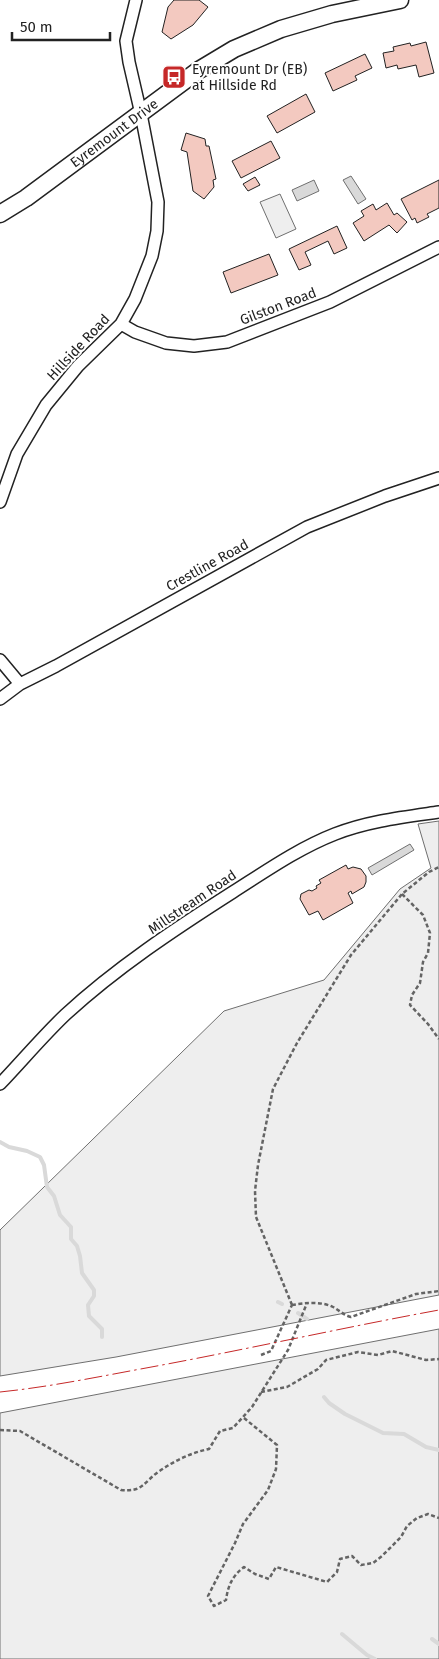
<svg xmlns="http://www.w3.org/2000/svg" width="439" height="1659" font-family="'Fira Sans',sans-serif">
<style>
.green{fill:#eee;stroke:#6f6f6f}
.water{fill:#d9d9d9;stroke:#6f6f6f}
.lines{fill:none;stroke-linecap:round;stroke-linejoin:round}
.stream{stroke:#d9d9d9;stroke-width:4}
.building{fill:#f3c9c0;stroke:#222}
.street-casing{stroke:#222;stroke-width:14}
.secondary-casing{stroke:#222;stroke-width:19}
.path{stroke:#646464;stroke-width:2.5;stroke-dasharray:4 2.5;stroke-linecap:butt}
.street{stroke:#fff;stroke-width:11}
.secondary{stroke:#fff;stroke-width:16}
.power{stroke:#c62828;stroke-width:1;stroke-dasharray:18 4 2.5 4;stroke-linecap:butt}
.labels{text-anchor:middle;stroke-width:4;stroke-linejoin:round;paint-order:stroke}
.poi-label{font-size:14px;fill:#222;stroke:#fff;text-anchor:start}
.street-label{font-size:14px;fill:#222;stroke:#fff}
</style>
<rect width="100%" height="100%" fill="#fff"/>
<path class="green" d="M280,194l16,35 -20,9 -16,-36z
M439,821v474l-323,62 -116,19v-146l224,-219 100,-31 76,-91 31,-21 -13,-44z
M439,1329v330h-439v-246z"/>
<path class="water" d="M351,176l15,23 -8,5 -15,-24z
M314,180l5,11 -22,10 -5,-11z
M410,844l4,6 -42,25 -4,-7z"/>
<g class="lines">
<path class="stream" d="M0,1142l9,5 18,4 13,6 4,8 3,22 7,9 6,19 11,12v12l6,7 3,10 2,17 12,17v6l-6,9 1,11 13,13v8
M278,1302l4,2
M298,1313l9,6
M324,1397l5,6 16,11 38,19 21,1 22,13 13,3
M342,1634l25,21 8,4
M432,1639l7,5"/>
</g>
<path class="building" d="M174,0h25l9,7 -15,18 -22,14 -9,-7 6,-25z
M426,42l8,31 -15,4 -3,-12 -18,4 -1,-4 -11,3 -3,-15 11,-2 -1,-4 17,-4 1,3z
M365,54l7,14 -17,8 2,4 -24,11 -8,-18z
M306,94l9,18 -38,21 -10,-17z
M186,133l19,6 1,7h3l7,33 -3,1 1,7 -10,12 -11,-8 -6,-39 -6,-2z
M271,141l9,17 -39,20 -9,-17z
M255,177l5,8 -12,6 -5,-7z
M439,180v28l-12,6 2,3 -12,6 -2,-5 -3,2 -11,-21z
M387,203l7,12 3,-2 10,9 -10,11 -8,-8 -25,16 -11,-18 11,-7 -3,-5 12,-7 3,6z
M337,226l10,22 -13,6 -6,-13 -23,11 6,13 -12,5 -10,-21z
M269,254l9,21 -47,18 -8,-21z
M346,865l2,4 5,-2 8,2 5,7v6l-2,5 -12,7 -1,-3 -3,2 5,10 -30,17 -5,-9 -9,4 -9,-16 1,-5 8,-4 3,1 5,-3 -1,-2 5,-3 -2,-3z"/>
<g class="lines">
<g class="street-casing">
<path id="street" d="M121,324l14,8 31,11 28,3 33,-4 103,-40 109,-55
M0,502l17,-48 29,-49 32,-39 43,-42 14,-25 17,-43 5,-25 1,-29 -17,-88 -12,-52 -3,-21 10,-41
M0,660l20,24
M0,699l20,-15 36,-18 251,-139 78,-31 54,-18
M0,1084c22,-23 42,-47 65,-69 51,-47 110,-86 168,-123 33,-21 66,-44 102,-58 33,-13 69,-17 104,-22"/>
</g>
<g class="secondary-casing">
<g id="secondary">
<path id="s1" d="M0,214l26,-16 173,-128 35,-21 47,-20 51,-15 68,-14"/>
</g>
</g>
<path class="path" d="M402,894l21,21 7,18 -2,20 -5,9 -3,21 -8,12 -2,10 18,19 11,15
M292,1305l-36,-88 -1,-26 3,-26 15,-76 24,-46 54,-88 51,-61 27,-22 10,-5
M292,1305c13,-2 29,-4 41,2 6,3 10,8 18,10l65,-23 23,-3
M261,1355l10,-4 21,-46
M261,1392l26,-5 31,-18 8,-9 32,-8 20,3 14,-4 34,9 13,-1
M244,1418l33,27 -1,24 -8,21 -25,34 -8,19 -27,53 6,10 12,-6c2,-14 6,-24 18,-33l11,7 14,5 7,-12 51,15 10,-10 3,-13 12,-3 9,9 12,-2 9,-7 19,-19 6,-11 10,-8 11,-4 11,4
M0,1430l20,1 101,59c22,2 22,-7 37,-18 16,-11 32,-19 51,-23l11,-18 13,-3 19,-21 36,-57 19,-47"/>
<use href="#street" class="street"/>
<use href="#secondary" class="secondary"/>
<path class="power" d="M0,1392c49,-5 97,-15 146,-24 98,-18 195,-40 293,-58"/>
</g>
<defs>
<g id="bus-square" transform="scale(1.25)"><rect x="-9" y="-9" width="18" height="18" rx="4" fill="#c62828" stroke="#fff"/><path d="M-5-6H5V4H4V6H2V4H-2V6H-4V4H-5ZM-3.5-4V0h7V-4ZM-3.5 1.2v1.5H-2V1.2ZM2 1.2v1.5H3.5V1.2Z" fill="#fff"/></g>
</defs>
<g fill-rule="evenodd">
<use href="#bus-square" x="174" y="77"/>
</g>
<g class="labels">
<g class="poi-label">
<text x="192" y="74">Eyremount Dr (EB)<tspan x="192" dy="16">at Hillside Rd</tspan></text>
</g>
<g class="street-label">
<text dy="5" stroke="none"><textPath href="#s1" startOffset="140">Eyremount Drive</textPath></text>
<text transform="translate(278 306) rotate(-21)" y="5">Gilston Road</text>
<text transform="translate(78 347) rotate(-47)" y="5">Hillside Road</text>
<text transform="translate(207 565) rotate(-29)" y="5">Crestline Road</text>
<text transform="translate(192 902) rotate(-34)" y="5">Millstream Road</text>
</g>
</g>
<path d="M12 32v8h98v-8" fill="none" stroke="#222222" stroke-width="2.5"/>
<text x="20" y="32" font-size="15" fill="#222222" stroke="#ffffff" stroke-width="4" paint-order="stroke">50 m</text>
</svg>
